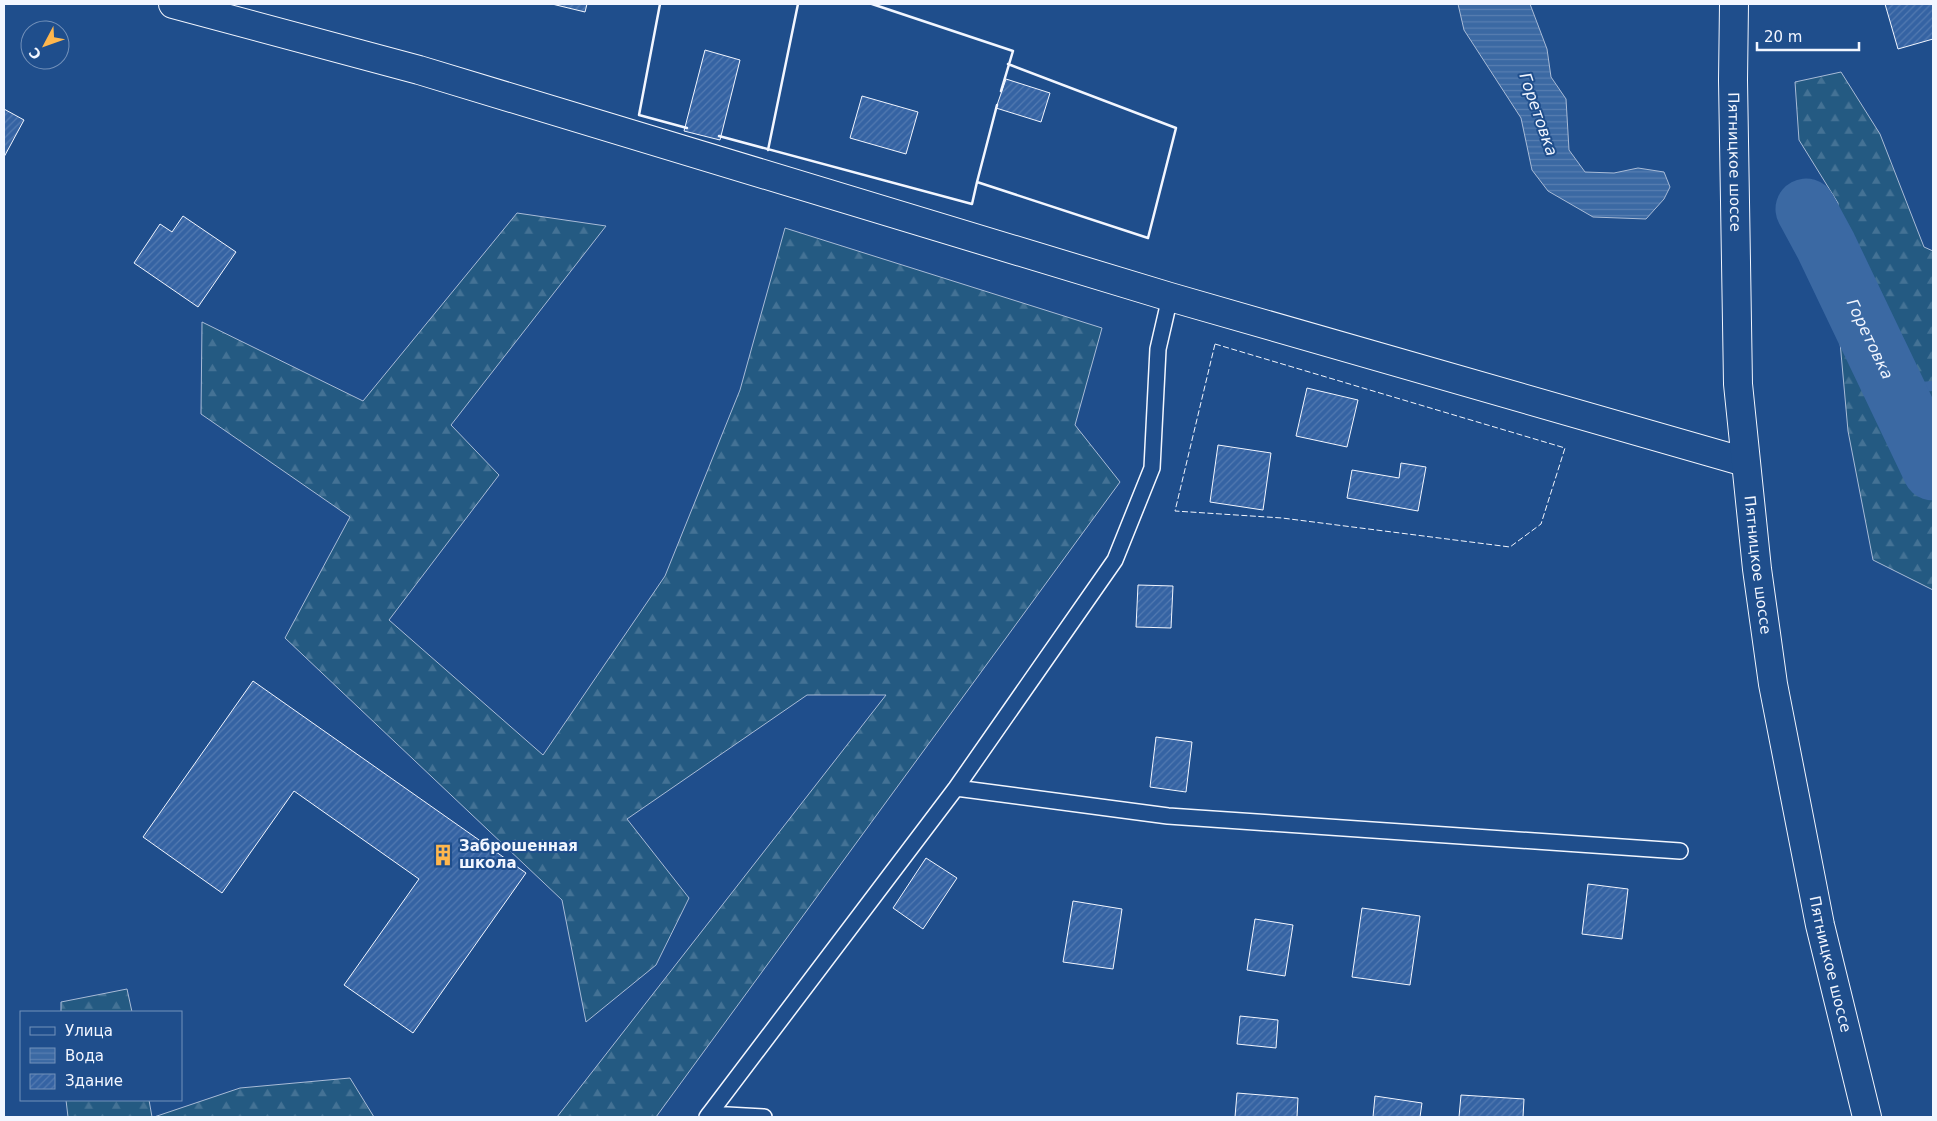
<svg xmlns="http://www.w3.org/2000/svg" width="1937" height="1121" font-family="'DejaVu Sans',sans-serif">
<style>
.forest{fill:url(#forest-firs);stroke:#a8bbd7}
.water{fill:url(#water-rules);stroke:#a8bbd7}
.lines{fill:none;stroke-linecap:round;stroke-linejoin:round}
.stream{stroke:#3b69a3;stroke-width:10}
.river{stroke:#3b69a3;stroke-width:61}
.building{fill:url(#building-hatch);stroke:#f2f6ff}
.service-casing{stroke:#f2f6ff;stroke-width:18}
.minor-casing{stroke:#f2f6ff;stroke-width:30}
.primary-casing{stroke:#f2f6ff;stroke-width:30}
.service{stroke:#1f4e8c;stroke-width:15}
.minor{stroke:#1f4e8c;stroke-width:28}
.primary{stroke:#1f4e8c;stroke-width:28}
.fence{stroke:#f2f6ff;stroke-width:1;stroke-dasharray:6 2.5;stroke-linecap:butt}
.wall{stroke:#f2f6ff;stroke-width:2.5}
.labels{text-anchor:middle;stroke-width:4;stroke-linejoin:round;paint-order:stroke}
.street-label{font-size:15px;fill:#f2f6ff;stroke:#1f4e8c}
.poi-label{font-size:15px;font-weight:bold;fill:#f2f6ff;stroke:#1f4e8c;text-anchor:start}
.water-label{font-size:16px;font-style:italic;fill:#f2f6ff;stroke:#1f4e8c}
</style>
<defs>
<pattern id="forest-firs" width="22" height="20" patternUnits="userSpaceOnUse" patternTransform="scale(1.25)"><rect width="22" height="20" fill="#245a82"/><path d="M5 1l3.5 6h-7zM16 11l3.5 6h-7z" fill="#447295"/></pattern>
<pattern id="water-rules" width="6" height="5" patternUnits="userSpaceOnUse" patternTransform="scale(1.25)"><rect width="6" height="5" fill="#3b69a3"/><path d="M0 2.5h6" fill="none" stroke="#587fb1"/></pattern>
<pattern id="building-hatch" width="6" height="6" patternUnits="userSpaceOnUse" patternTransform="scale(1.25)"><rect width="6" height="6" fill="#3563a3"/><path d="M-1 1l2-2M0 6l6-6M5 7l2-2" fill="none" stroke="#537ab1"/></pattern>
</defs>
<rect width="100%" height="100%" fill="#1f4e8c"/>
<path class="forest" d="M1841,72l39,62 44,113 9,4v339l-60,-30 -25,-129 -14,-156 4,-72 -39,-63 -4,-58z
M517,213l89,13 -155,199 48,50 -110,145 154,135 122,-179 75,-186 45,-162 317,100 -27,97 45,57 -464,635h-99l329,-422h-79l-180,124 62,79 -33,67 -70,57 -24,-122 -277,-262 65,-121 -149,-103 1,-92 161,79z
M127,989l5,23h-71v-10z
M350,1078l24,39h-220l86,-29z
M66,1100h83l3,17h-84z"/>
<path class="water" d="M1458,4h72l17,45 4,28 15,22 3,51 16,22 29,1 24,-5 26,4 6,15 -6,12 -18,20 -53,-2 -45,-26 -16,-21 -11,-52 -57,-88z"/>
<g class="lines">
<path class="stream" d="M1894,389l39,-3"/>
<path class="river" id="s1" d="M1806,209l20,37 107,224"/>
</g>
<path class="building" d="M552,4h35l-2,8z
M1885,4h48v35l-35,10z
M705,50l35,10 -20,80 -36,-9z
M1006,79l44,14 -9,29 -45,-14z
M862,96l56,16 -12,42 -56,-16z
M4,109l20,11 -20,37z
M183,216l53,36 -38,55 -64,-44 26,-39 12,8z
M1307,388l51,12 -11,47 -51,-11z
M1218,445l53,8 -8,57 -53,-8z
M1401,463l25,4 -8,44 -71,-13 5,-28 47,8z
M1138,585l35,1 -2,42 -35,-1z
M253,681l273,192 -113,160 -69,-48 75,-106 -125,-88 -72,102 -79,-56z
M1156,737l36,5 -6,50 -36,-5z
M926,858l31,20 -34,51 -30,-21z
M1588,884l40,5 -6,50 -40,-5z
M1073,901l49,8 -9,60 -50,-7z
M1362,908l58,8 -10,69 -58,-8z
M1255,919l38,6 -8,51 -38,-6z
M1240,1016l38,4 -2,28 -39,-4z
M1237,1093l61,5 -1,19h-62z
M1461,1095l63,4 -1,18h-64z
M1375,1096l47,7 -2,14h-47z"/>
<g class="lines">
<g class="service-casing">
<path id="service" d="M956,788l212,28 512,35
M709,1114l55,3
M707,1117l249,-329 159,-228 37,-92 6,-119 12,-52"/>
</g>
<g class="minor-casing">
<path id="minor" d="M173,4l246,66 751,227 575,165"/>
</g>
<g class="primary-casing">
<g id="primary">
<path id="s2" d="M1734,4l-1,76 5,304 19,185 16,115 47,241 47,192"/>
</g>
</g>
<use href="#service" class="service"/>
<use href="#minor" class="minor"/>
<use href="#primary" class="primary"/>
<path class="fence" d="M1215,344l350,104 -24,76 -31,23 -228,-29 -107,-7z"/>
<path class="wall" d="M660,4l-21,111 48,13
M872,4l141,47 -12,40
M997,105l-20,77 171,56 28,-110 -168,-64
M719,136l253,68 5,-22
M768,150l30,-146"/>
</g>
<defs>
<g id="building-bare" transform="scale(1.725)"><path d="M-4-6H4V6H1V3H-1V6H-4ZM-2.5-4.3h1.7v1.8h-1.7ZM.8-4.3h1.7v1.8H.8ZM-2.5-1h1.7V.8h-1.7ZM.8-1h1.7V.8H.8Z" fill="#ffb74d" stroke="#1f4e8c" stroke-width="2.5" paint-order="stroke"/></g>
</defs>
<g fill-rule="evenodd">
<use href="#building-bare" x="443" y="855"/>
</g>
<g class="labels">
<g class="street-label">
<text dy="5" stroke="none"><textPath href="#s2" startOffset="158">Пятницкое шоссе</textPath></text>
<text dy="5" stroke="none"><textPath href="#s2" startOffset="562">Пятницкое шоссе</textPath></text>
<text dy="5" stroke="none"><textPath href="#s2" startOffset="968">Пятницкое шоссе</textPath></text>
</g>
<g class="poi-label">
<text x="459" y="851">Заброшенная<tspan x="459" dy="17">школа</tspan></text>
</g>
<g class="water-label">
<text transform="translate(1539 114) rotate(71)" y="6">Горетовка</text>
<text dy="6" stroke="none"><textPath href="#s1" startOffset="145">Горетовка</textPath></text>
</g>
</g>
<rect width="1937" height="1121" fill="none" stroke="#f2f6ff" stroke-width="10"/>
<rect x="20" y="1011" width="162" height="90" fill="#1f4e8c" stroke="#7391ba"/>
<rect x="30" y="1027" width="25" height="8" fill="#1f4e8c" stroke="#7391ba"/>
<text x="65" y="1036" font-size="15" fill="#f2f6ff">Улица</text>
<rect x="30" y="1048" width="25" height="15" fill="url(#water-rules)" stroke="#7391ba"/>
<text x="65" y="1061" font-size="15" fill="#f2f6ff">Вода</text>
<rect x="30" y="1074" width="25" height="15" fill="url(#building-hatch)" stroke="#7391ba"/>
<text x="65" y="1086" font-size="15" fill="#f2f6ff">Здание</text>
<g transform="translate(45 45) rotate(229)"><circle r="24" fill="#1f4e8c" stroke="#7391ba"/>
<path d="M0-4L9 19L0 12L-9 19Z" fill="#ffb74d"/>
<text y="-8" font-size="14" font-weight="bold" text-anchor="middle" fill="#f2f6ff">С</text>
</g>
<path d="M1757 42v8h102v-8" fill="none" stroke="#f2f6ff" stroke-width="2.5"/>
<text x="1764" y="42" font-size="15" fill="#f2f6ff" stroke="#1f4e8c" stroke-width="4" paint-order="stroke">20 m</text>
</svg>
